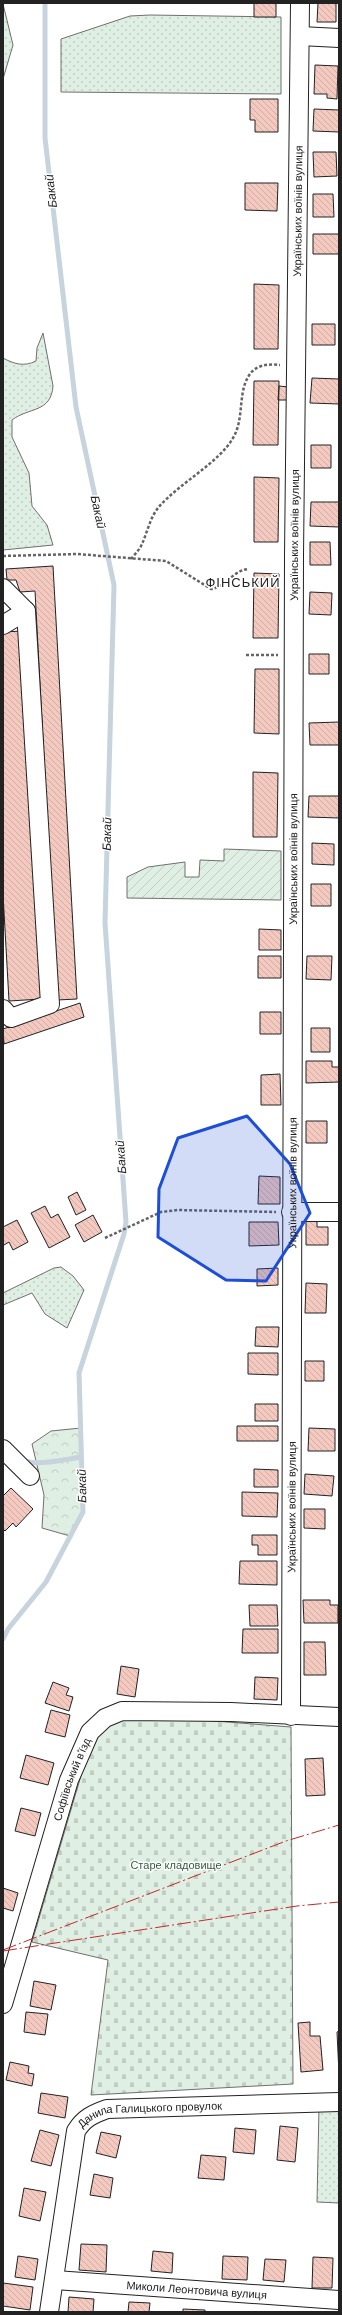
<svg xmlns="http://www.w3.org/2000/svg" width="342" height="2315" font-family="'DM Sans',sans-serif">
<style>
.grass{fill:url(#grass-dots);stroke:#6f6f6f}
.forest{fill:url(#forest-crowns);stroke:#6f6f6f}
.cemetery{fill:url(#cemetery-stones);stroke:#6f6f6f}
.garden{fill:url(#garden-furrows);stroke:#6f6f6f}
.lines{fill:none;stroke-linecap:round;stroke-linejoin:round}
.stream{stroke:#c7d3dd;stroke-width:5}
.building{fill:url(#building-back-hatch);stroke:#222}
.minor-casing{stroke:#222;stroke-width:20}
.path{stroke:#646464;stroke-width:2.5;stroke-dasharray:3 2;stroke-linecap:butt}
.minor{stroke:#fff;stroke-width:18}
.power{stroke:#c62828;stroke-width:1;stroke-dasharray:14 3 2 3;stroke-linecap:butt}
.marked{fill:#1d4ed8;fill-opacity:0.2;stroke:#1d4ed8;stroke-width:3;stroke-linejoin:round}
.labels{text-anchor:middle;stroke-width:3;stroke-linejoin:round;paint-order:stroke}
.street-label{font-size:11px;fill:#222;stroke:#fff}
.park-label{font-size:11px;fill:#2f5e38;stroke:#fff}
.water-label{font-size:12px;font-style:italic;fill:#222;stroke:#fff}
.quarter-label{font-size:13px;letter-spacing:1px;fill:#222;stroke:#fff}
</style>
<defs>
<pattern id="grass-dots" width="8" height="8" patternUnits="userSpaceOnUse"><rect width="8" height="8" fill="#e0efe3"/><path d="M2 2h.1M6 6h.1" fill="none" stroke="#c0cdc2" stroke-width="1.8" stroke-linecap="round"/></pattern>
<pattern id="forest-crowns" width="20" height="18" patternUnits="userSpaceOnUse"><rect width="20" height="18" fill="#e0efe3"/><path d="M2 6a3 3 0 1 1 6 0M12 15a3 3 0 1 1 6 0" fill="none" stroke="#c0cdc2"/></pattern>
<pattern id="cemetery-stones" width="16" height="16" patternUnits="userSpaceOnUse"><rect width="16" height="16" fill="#e0efe3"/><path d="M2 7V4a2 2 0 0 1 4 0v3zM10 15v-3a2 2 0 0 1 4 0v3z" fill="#c0cdc2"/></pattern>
<pattern id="garden-furrows" width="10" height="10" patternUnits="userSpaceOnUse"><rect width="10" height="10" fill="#e0efe3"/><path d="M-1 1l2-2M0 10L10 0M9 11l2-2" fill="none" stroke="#c0cdc2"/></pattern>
<pattern id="building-back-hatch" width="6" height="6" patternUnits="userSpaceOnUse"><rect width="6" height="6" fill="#f3c9c0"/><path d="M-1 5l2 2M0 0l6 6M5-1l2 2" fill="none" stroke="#d0aca5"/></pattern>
</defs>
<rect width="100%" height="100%" fill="#fff"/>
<path class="grass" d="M3,4l10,41 -10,34z
M150,15l131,2v77l-220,-2v-53l69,-23z
M43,333l10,53c-2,27 -24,21 -41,34v17l17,36 3,33 15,19 6,20 -50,5v-192c11,6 21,9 33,3l1,-13z
M61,1267l12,9 11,14 -17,38 -22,-14 -13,-21 -29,12v-12l51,-25z
M319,2107h20v96l-22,-1z"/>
<path class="forest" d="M81,1428l2,84 -13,24 -28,-8 2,-33 -12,-51 19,-13z"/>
<path class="cemetery" d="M137,1715l154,12 2,357 -202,11 17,-135 -76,-18 58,-197c16,-22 20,-26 47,-30z"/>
<path class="garden" d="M224,849l57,2v49l-154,-2v-21l21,-10 37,-5v15h14l1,-17 24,1z"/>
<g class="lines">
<path class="stream" d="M24,1460c8,7 45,-1 57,-3
M3,1639l5,-10 38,-47 37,-70 -4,-139 45,-139 2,-12 -21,-299 9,-338 -38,-178 -31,-269v-135"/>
</g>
<path class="building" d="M254,3h22v14h-22z
M318,3h18v19h-19z
M315,65l23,1 -1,33 -10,-1v-4h-13z
M250,99h28v33h-23v-12h-5z
M314,109l25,1v22l-26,-1z
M313,152h23l1,24 -23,1z
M245,183h33l-1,28 -32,-1z
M313,194h20l1,23h-21z
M313,234h26v20h-26z
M254,284l25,1 -1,64h-24z
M312,324h23v21h-23z
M312,378l27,1v25l-29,-1z
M254,381h25l-1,64h-25z
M279,386l9,1v13h-10z
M311,445h20v23h-20z
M254,477l25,1 -1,64h-24z
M311,502h28v25l-29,-1z
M310,542h20l1,23h-21z
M53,566l24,433 -20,1 -22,-409 -15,1 -4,-12h-9l-1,-11z
M254,573l25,1 -1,64h-25z
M310,592l22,1 -1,22 -22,-1z
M22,631l19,368 -32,2 -6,-107v-262z
M309,654h20v20h-20z
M255,669h24v65l-25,-1z
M339,722v23h-29l-1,-22z
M253,772l25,1 -1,64h-24z
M309,796h30v22l-31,-1z
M312,843l22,1v21l-22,-1z
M311,884h20v22h-20z
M259,929l22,1v20h-22z
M258,956h23v22h-23z
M307,956h25l-1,24 -25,-1z
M80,1003l4,14 -80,27 -1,-15z
M260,1012h21v22h-21z
M311,1028h19v24h-19z
M306,1061h26v6h7v15l-33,1z
M280,1074l1,31h-20v-30z
M306,1121h21v22h-21z
M259,1176l21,1v27h-22z
M77,1192l9,18 -10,5 -8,-18z
M45,1206l6,12 7,-4 12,23 -21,11 -18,-35z
M93,1215l9,17 -18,10 -9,-17z
M306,1219h11v8h11v18h-22z
M17,1220l11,22 -15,8 -4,-8 -5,3 -1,-2v-16z
M249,1222h29l1,23 -30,1z
M278,1268v17l-21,1v-17z
M306,1283l21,1 -1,29h-21z
M256,1327h23l-1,20 -23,-1z
M248,1353h30v22l-30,-1z
M305,1361h19v20h-19z
M255,1404h23v17h-23z
M237,1426h41v15h-41z
M309,1428l26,1v22h-27z
M254,1469l24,1v17h-24z
M305,1474l29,2 -2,20 -28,-2z
M11,1488l22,21 -17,18 -3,-4 -8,8 -2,-2v-33z
M242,1492l36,1 -1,24 -35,-1z
M304,1509h21v20l-21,-1z
M252,1535h25v20h-19v-10h-6z
M240,1561h37v24l-38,-1z
M303,1600h27v5h8v18h-34z
M249,1605h28l1,21h-28z
M243,1629h35v24h-36z
M304,1642h21l1,33h-22z
M121,1666l18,3 -4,28 -18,-3z
M255,1677l23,1 -1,22 -23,-1z
M53,1682l16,6 -3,7 7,2 -4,14 -24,-8z
M51,1710l19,5 -5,22 -20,-5z
M26,1755l28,8 -6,22 -28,-7z
M323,1758l2,37 -19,1 -1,-37z
M21,1808l20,5 -6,23 -20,-5z
M3,1888l15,5 -5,18 -10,-3z
M34,1981l22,4 -5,25 -21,-4z
M26,2012l22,2 -3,21 -21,-3z
M310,2022v14h10l3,34 -22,2 -3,-49z
M339,2031v43l-2,-42z
M10,2062l19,4 -1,7 6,1 -2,12 -26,-6z
M41,2093l27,4 -3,21 -27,-5z
M280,2126l18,2 -3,34 -18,-2z
M235,2128l21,2 -2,24 -21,-2z
M40,2130l19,5 -8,31 -20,-5z
M101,2132l20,4 -5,22 -20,-5z
M201,2155l25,2 -2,23 -26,-2z
M94,2174l19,4 -3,20 -20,-3z
M24,2188l22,4 -6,29 -21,-5z
M81,2244l26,1 -1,27 -27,-2z
M153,2251l20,2 -1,20 -21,-2z
M18,2256l20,3 -3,21 -20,-3z
M223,2256l25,1 -1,23 -25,-1z
M313,2257l20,1 -1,30h-20z
M265,2259l21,1 -2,22 -21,-2z
M3,2283l30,4 -3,23 -27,-4z
M69,2297l25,2 -1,13h-25z
M129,2302l21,1 -1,9h-21z
M183,2309l22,1v2h-22z"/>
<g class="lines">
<g class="minor-casing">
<g id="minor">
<path d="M300,36l39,2"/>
<path d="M3,588l23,23 24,393 -39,14 -8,-9"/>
<path d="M3,625l23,-14"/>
<path d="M291,1212h48"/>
<path d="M3,1449l27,27"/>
<path id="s1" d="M291,1716l3,-1160 6,-553"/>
<path id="s2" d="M3,2004l66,-224 21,-48 15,-14 17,-7 109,1 108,5"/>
<path id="s3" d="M55,2280l284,20"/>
<path id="s4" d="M49,2312l27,-181c8,-13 17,-17 31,-22l232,-7"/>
</g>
</g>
<path class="path" d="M3,556l74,-2 89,7 45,28c15,-2 21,-18 37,-20
M131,559c4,-5 9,-10 11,-15 5,-11 8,-26 16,-36 21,-25 61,-45 75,-70 12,-20 4,-46 17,-64 7,-10 20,-10 30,-9
M246,655h32
M105,1238l56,-26 17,-2 98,2"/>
<use href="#minor" class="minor"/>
<path class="power" d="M3,1950l283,-109 53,-16
M3,1951l294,-45 42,-4"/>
</g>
<path class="marked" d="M247,1116l43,48 20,49 -44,68 -40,-1 -68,-43 1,-48 19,-51z"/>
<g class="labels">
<g class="street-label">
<text dy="4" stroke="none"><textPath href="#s1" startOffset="1505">Українських воїнів вулиця</textPath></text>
<text dy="4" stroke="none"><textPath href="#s1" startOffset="1181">Українських воїнів вулиця</textPath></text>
<text dy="4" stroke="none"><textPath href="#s1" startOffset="857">Українських воїнів вулиця</textPath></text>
<text dy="4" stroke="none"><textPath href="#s1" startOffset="533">Українських воїнів вулиця</textPath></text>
<text dy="4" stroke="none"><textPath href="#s1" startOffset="209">Українських воїнів вулиця</textPath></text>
<text dy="4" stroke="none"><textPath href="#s2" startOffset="235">Софіївський в'їзд</textPath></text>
<text dy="4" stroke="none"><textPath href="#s4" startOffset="263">Данила Галицького провулок</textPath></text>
<text dy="4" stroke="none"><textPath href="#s3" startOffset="142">Миколи Леонтовича вулиця</textPath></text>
</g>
<g class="park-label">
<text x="176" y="1869">Старе кладовище</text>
</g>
<g class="water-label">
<text transform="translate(51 191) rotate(-97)" y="4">Бакай</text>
<text transform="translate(98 512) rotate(78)" y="4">Бакай</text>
<text transform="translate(107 834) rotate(-89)" y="4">Бакай</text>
<text transform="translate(121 1157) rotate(-94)" y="4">Бакай</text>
<text transform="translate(82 1486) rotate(-91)" y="4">Бакай</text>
</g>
<g class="quarter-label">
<text x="243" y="587">ФІНСЬКИЙ</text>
</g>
</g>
<rect width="342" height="2315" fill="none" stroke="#222222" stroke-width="8"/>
</svg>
